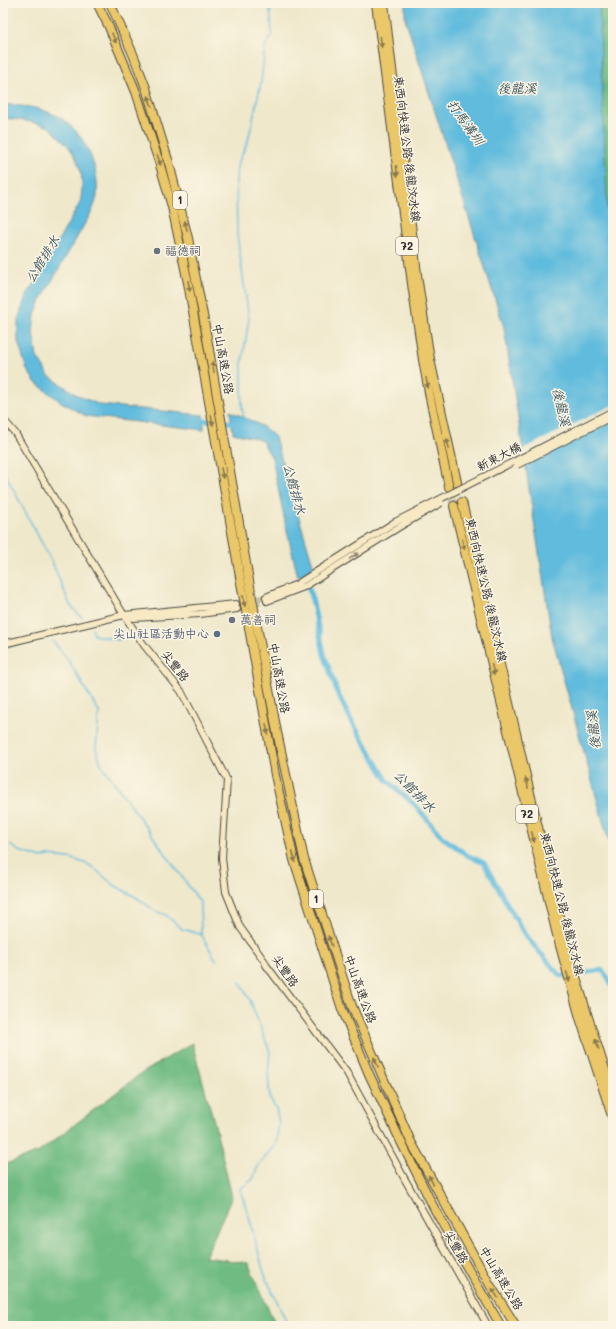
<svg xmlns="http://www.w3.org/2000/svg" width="616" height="1329" font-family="Mali,'LXGW WenKai TC',sans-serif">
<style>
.forest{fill:#70bb82;stroke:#4e7356}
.water{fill:#60bbdd;stroke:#467384}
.pier{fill:#efe8cb}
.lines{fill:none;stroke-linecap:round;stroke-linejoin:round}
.stream{stroke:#60bbdd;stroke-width:1.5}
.canal{stroke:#60bbdd;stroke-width:5}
.secondary-tunnel{stroke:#c8c2ab;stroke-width:6;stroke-dasharray:6 3;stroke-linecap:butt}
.highway-tunnel{stroke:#c8c2ab;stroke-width:8;stroke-dasharray:8 4;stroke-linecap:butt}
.secondary-casing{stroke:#484743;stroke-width:8}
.highway-casing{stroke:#484743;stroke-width:10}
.secondary{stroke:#f7e9c3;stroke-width:6}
.highway{stroke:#eac769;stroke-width:8}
.secondary-bridge-casing{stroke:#484743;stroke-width:8;stroke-linecap:butt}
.secondary-bridge{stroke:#f7e9c3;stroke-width:6}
.oneway{fill:#8a794a}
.oneway2{fill:#918a77}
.worship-dot{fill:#6b7280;stroke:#fcf5e5;stroke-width:1.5}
.service-dot{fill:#5c6f8a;stroke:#fcf5e5;stroke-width:1.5}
.labels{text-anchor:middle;stroke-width:3;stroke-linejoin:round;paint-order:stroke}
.shield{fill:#fcf5e5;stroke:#6a6863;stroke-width:1}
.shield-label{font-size:11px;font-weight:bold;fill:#2b2b2b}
.street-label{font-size:12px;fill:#2b2b2b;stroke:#fcf5e5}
.worship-label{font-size:12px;fill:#5b616d;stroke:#fcf5e5;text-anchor:start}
.service-label{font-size:12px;fill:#4e5e75;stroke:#fcf5e5;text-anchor:end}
.water-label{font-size:13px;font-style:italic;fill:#3b5660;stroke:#fcf5e5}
</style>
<rect width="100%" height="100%" fill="#fcf5e5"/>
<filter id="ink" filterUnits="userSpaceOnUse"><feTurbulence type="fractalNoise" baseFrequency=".025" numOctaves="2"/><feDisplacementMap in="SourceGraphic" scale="8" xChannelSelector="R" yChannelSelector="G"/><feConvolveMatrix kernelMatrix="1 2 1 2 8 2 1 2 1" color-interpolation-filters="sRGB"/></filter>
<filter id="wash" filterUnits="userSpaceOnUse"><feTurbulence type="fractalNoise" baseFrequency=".012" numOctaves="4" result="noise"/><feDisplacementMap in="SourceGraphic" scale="16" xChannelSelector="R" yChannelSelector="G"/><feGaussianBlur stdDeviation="0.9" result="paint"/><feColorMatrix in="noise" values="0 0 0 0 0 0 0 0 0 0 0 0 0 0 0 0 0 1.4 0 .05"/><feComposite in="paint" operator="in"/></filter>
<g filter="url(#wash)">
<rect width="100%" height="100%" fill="#efe8cb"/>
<path class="forest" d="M585,3h28v277l-2,-37z
M192,1043l24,86 16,68 -27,60 43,6 28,63h-273v-161l36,-13 100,-77z"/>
<path class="water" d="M405,3h194l10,252 4,21v581l-61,-220 -48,-310 -99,-309z
M3,104c14,2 29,2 42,7 35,10 55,51 52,85 -1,6 -4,12 -6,17l-50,87 -6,15 -2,18 4,24 12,19 28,19 23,10 103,10 1,15 -118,-14 -25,-14 -25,-19 -9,-13 -9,-28v-23l8,-22 54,-94c6,-27 -1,-49 -22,-67 -3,-3 -7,-9 -12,-10 -11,-4 -31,-7 -43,-8z
M230,411c15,7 33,13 45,26l39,131 -16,9 -12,-50 -14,-69 -10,-17 -8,-3 -21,-5z"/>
<path class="pier" d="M613,405v16l-90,44 -2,-15z"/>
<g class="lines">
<path class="stream" d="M244,420l-2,-13v-43l7,-45 -12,-84 -1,-60 2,-12 10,-22 13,-58 4,-36 7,-12 -2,-26 1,-6
M3,470l49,92 18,43 12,13
M92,628l2,7 25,5
M53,641l15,19 31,52 -3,37 5,15 99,138 1,32 15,26
M3,648l47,-12
M10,845l9,6 23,7 6,-2 21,2 16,5 6,3 23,19 25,14 16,12 11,4 16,14 18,5
M240,982l10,18 20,52 -2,22 2,25 6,10 3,14 -3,21 -18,22 -5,13 -13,10 9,28 15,56 15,33 8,17 4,3"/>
<path class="canal" d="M198,420l40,3
M303,568l9,31 12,55 13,38 15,30 35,58 29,26 26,31 25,18 17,8 41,72 35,41 42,-6 7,9 4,10"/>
</g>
</g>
<g filter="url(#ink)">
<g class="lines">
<path class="secondary-tunnel" d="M240,603l26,-6
M237,609l30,-8"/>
<path class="highway-tunnel" d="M449,487l5,19"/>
<g class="secondary-casing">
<path id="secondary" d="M3,419l12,14 109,182 20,30 37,46 46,89 -5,78 4,34 14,35 25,35 1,3 81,108 56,103 85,150
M266,597l31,-13 98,-62
M267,601l37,-14 95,-60
M127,616l7,2 66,-4 37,-5
M3,644l121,-29 112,-11"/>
</g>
<g class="highway-casing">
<path id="highway" d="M97,3l12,24 27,65 24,73 12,42 16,76 87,492 19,85 48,149 27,65 34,72 32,64 42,75 24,41
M110,3l23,51 13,34 23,75 19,75 15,77 53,306 21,111 27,127 48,147 59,136 79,143 26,41
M376,3l36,281 11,76 7,38 19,89
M384,3l34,279 12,77 27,123
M462,502l101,432 25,83 25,77
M454,506l103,429 23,83 33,101"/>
</g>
<use href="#secondary" class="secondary"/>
<use href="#highway" class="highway"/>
<g class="secondary-bridge-casing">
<path id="secondary-bridge" d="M517,465l96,-49
M395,522l218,-111
M399,527l42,-24"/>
</g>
<use href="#secondary-bridge" class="secondary-bridge"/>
</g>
<defs><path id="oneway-solid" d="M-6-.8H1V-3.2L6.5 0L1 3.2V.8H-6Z"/></defs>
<g class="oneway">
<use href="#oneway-solid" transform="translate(114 38) rotate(68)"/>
<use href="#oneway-solid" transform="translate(381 42) rotate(83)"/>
<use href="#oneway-solid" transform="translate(150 101) rotate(-108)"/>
<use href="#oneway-solid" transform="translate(159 160) rotate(72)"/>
<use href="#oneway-solid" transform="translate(397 171) rotate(83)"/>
<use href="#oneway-solid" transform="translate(186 226) rotate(-103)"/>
<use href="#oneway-solid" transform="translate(189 286) rotate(80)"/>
<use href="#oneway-solid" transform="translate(213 367) rotate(-100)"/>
<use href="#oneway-solid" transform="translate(427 383) rotate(80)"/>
<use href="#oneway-solid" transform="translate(212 420) rotate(80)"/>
<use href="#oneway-solid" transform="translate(448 444) rotate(-103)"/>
<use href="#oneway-solid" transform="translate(222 473) rotate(80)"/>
<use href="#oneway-solid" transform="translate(463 544) rotate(77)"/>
<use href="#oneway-solid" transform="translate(244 601) rotate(80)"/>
<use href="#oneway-solid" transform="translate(493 670) rotate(76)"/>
<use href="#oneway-solid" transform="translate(267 729) rotate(80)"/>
<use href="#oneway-solid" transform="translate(527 783) rotate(-103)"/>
<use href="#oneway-solid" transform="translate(533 837) rotate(76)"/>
<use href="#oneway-solid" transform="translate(294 857) rotate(76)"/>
<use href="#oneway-solid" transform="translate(330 941) rotate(-109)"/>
<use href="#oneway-solid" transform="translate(568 977) rotate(74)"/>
<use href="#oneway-solid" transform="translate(597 1044) rotate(-108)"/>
<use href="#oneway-solid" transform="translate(376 1062) rotate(-113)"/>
<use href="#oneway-solid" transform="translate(431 1180) rotate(-118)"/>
<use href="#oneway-solid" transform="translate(495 1293) rotate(-122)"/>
</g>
<use class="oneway2" href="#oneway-solid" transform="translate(354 556) rotate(-33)"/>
</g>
<g class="worship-dot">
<circle cx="157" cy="251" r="4"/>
<circle cx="232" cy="620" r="4"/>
</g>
<circle class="service-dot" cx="217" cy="634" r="4"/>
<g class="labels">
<g class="shield">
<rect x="173" y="191" width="14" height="18" rx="3"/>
<rect x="396" y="237" width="22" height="18" rx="3"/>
<rect x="516" y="805" width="22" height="18" rx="3"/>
<rect x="309" y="890" width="14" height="18" rx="3"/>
</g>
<g class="shield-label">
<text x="180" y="204">1</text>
<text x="407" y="250">72</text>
<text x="527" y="818">72</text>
<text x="316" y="903">1</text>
</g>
<g class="street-label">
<text transform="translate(407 149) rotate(83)" y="4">東西向快速公路 後龍汶水線</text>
<text transform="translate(223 359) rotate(80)" y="4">中山高速公路</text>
<text transform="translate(499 457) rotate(-27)" y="4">新東大橋</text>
<text transform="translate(486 590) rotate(77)" y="4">東西向快速公路 後龍汶水線</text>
<text transform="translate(175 666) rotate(51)" y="4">尖豐路</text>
<text transform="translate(279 678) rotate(80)" y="4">中山高速公路</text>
<text transform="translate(562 904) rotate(76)" y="4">東西向快速公路 後龍汶水線</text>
<text transform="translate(285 971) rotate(55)" y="4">尖豐路</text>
<text transform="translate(360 989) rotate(70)" y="4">中山高速公路</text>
<text transform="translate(456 1247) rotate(61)" y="4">尖豐路</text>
<text transform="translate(501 1278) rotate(59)" y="4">中山高速公路</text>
</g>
<g class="worship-label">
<text x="165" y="255">福德祠</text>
<text x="240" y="624">萬善祠</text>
</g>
<g class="service-label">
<text x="209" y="638">尖山社區活動中心</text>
</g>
<g class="water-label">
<text x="517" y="93">後龍溪</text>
<text transform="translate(466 122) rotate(54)" y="5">打馬溝圳</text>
<text transform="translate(42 259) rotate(-58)" y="5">公館排水</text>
<text transform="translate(562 407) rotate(77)" y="5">後龍溪</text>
<text transform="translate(295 489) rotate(75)" y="5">公館排水</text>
<text transform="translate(593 730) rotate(-97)" y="5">後龍溪</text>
<text transform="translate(415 791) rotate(46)" y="5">公館排水</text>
</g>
</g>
<rect width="616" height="1329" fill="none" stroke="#fcf5e5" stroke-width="16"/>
</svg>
